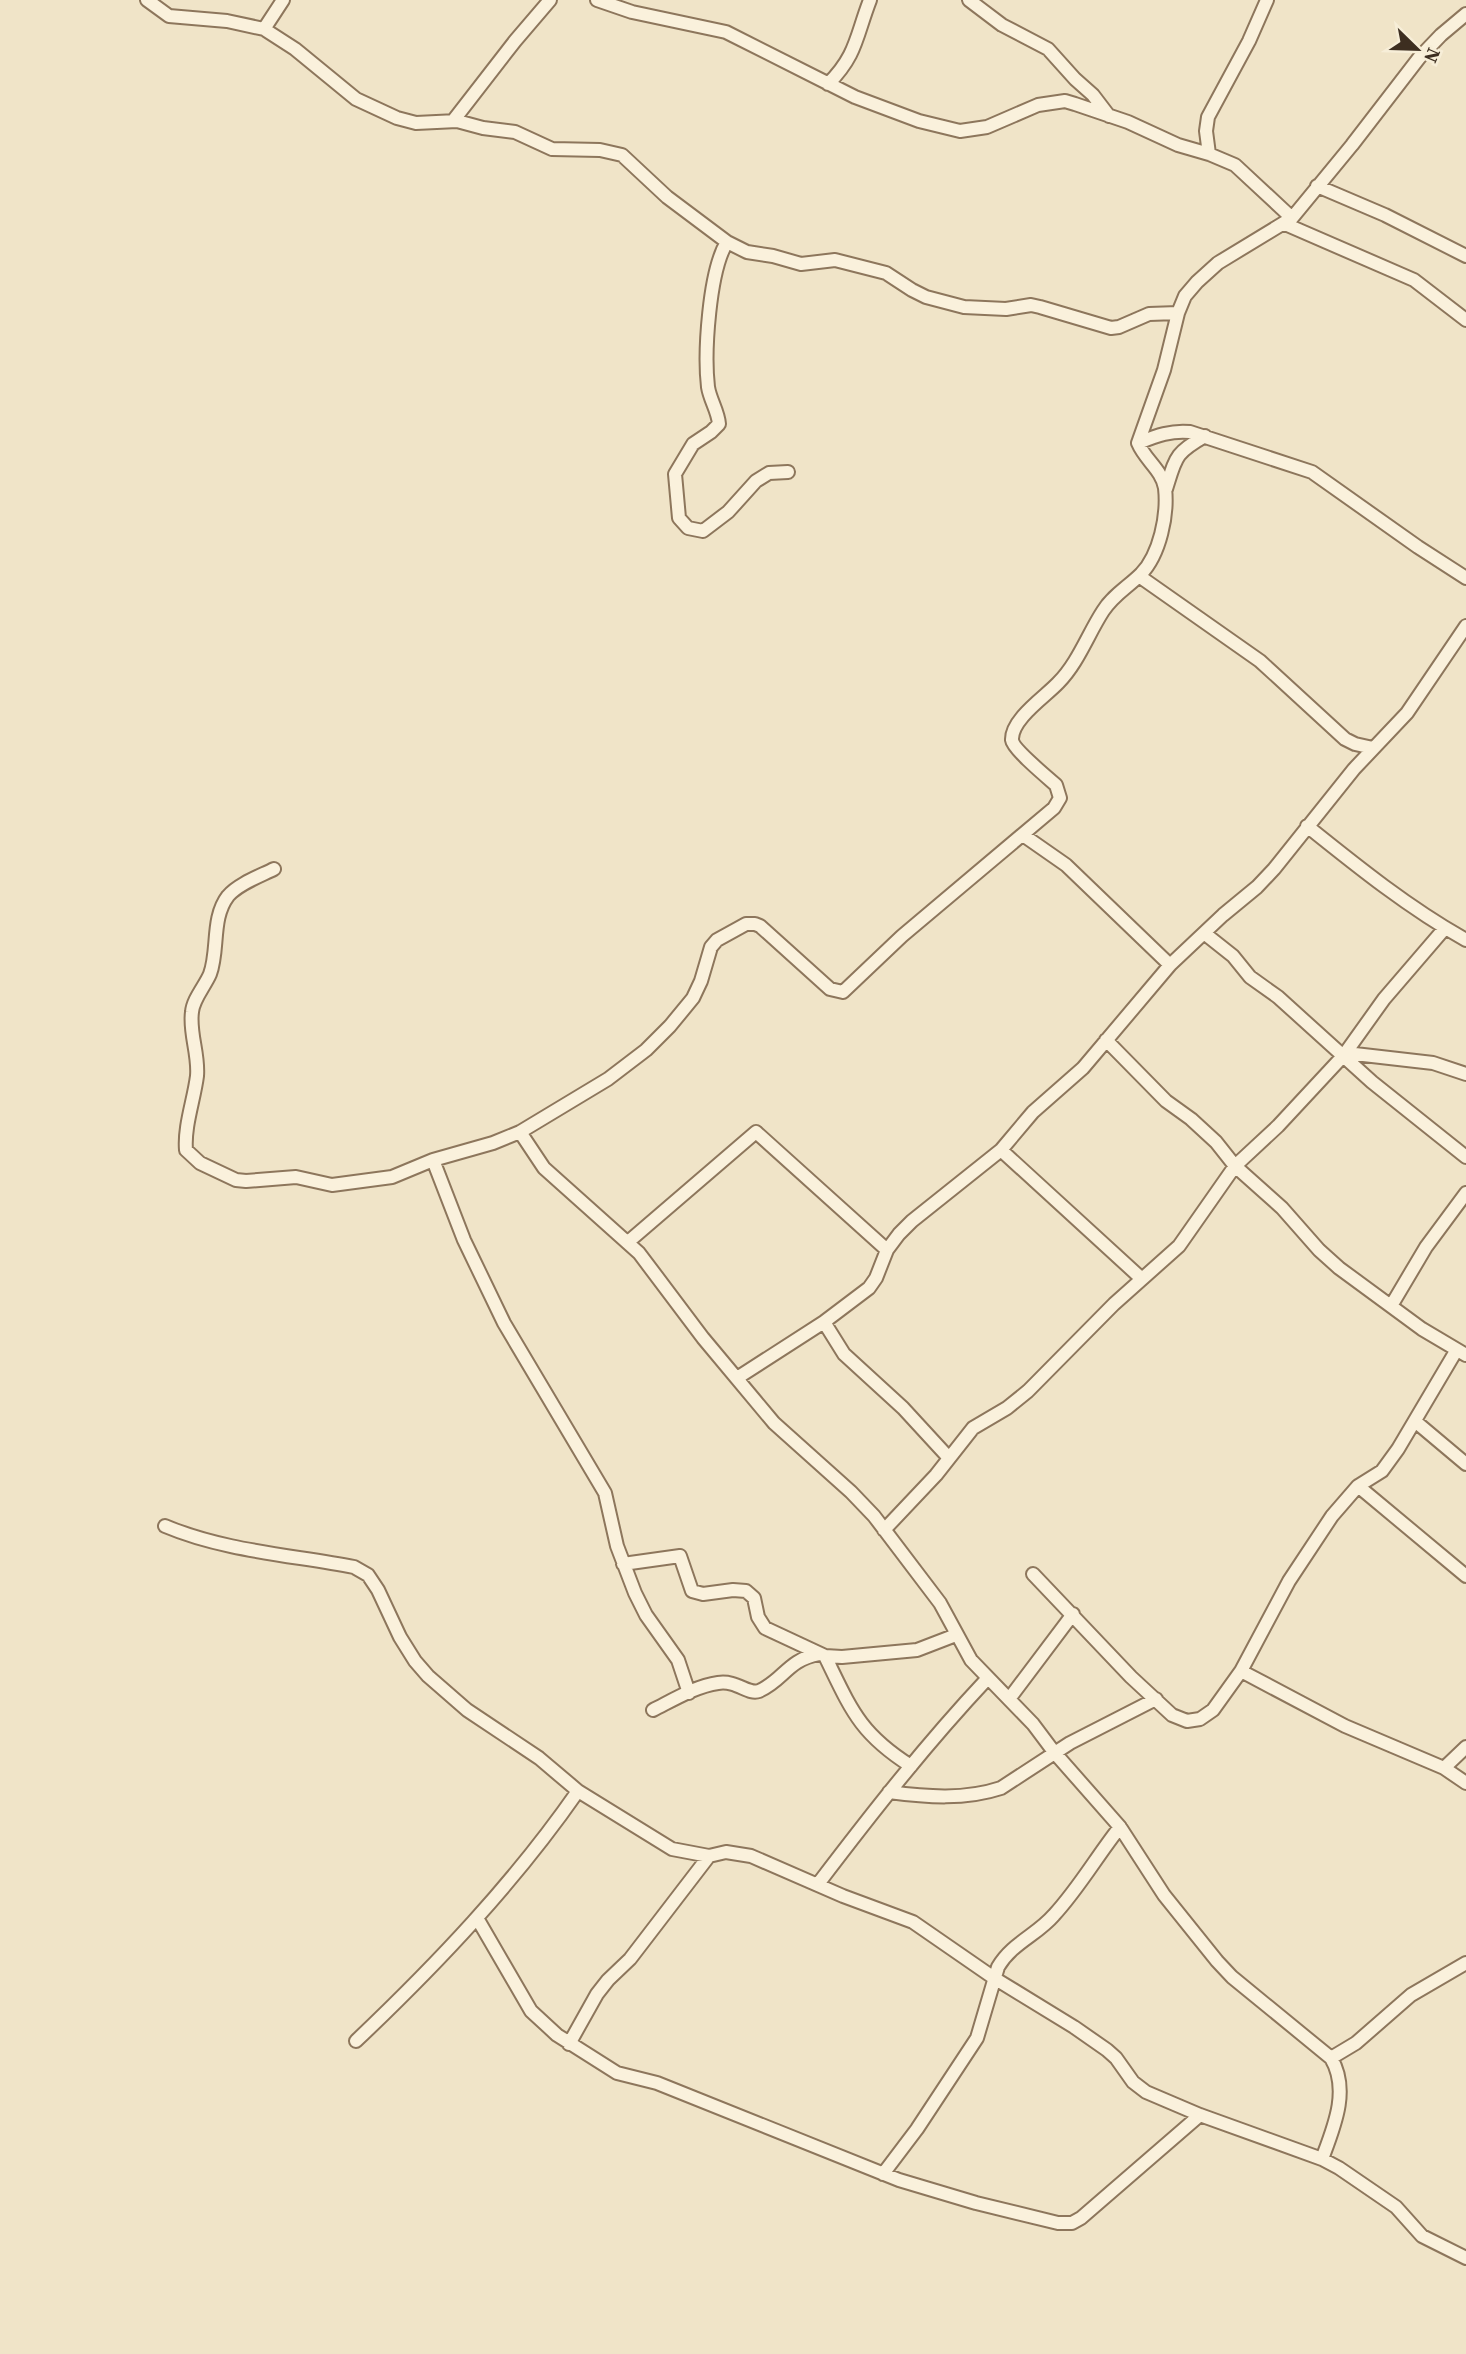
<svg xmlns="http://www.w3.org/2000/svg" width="1466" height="2354" font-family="'Source Serif 4',serif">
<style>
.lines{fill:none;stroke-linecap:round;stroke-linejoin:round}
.street-casing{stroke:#8d765c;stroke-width:16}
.street{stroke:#faf1dc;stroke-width:12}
</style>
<rect width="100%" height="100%" fill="#f0e4c8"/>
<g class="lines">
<g class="street-casing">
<path id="street" d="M147,0l22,16 58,5 37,8 31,20 61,50 41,19 19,5 41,-2 26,7 32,4 37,17 48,1 22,5 45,42 60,45 20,10 26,4 28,8 34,-4 51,13 26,17 14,7 38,10 42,2 25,-4 9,2 71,21 8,-1 30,-13 29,-1
M597,0l35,12 94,20 129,65 64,24 41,10 27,-4 51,-22 27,-4 10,3 53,18 50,23 31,9 26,11 57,53
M969,0l33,25 46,24 27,30 18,16 16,21
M264,29l19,-29
M828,84c29,-29 28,-48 42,-84
M453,121l62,-80 35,-41
M1209,154l-3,-23 2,-14 41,-76 18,-41
M1317,186l68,29 81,41
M1285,224l129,56 52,40
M727,242c-18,29 -23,111 -19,145 2,13 10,24 11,37l-8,8 -18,12 -18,30 4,44 9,10 15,3 25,-19 28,-31 13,-8 19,-1
M1138,443c18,-7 33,-13 52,-11l122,40 106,75 48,31
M1166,489c10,-32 9,-36 39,-53
M1139,576l121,85 85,78 10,5 18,4
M1307,826c51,41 102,82 159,114
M1023,835l43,30 104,100
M274,869c-14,7 -36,15 -46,27 -17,22 -9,54 -18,78 -5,12 -17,25 -18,38 -3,21 7,42 5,64 -3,24 -13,50 -11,74l14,13 36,17 10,1 50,-4 36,8 60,-8 41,-17 60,-17 27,-11 88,-53 38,-29 24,-24 23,-28 8,-17 10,-34 6,-7 29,-16h9l5,2 70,63 13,3 59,-56 152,-128 6,-10 -4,-13c-8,-7 -43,-36 -44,-45 -1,-21 34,-44 46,-57 20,-20 30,-49 45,-72 10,-16 25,-24 38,-37 19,-20 27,-59 24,-86 -3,-18 -20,-28 -27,-45l26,-73 14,-57 7,-17 12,-14 21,-19 74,-45 60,-73 67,-87 22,-23 25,-21
M1204,933l29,23 17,21 28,20 94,85 94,75
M1106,1040l60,61 25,18 25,23 19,24 47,42 37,42 20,18 83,61 44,26
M1346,1053l87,10 33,11
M520,1132l24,36 95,85 64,85 71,85 77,69 23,24 66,87 31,57 62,64 21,28 66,75 44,68 53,66 15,16 99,81c19,32 3,69 -9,101
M1001,1150l141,129
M433,1160l31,80 40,83 101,170 12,53 18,47 11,22 32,45 11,33
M628,1242l128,-110 131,118
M1391,1306l35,-59 40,-54
M824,1322l20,32 59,54 46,50
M737,1378l87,-56 45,-34 7,-10 11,-28 12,-16 13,-13 89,-71 32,-38 50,-44 87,-103 53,-50 34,-28 17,-18 80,-100 53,-56 59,-87
M1416,1422l50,42
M1358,1486l108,90
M165,1526c59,25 126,29 189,41l14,8 10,15 22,47 15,24 13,15 39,34 72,48 39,33 94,58 37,7 17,-4 25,4 92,40 70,26 81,56 80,49 33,23 9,8 17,24 13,10 54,23 122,44 17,9 57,39 26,29 44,22
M884,1530l52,-55 37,-47 34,-20 21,-17 86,-87 65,-58 56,-80 43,-40 66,-71 40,-56 61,-71
M623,1564l57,-8 12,35 11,3 30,-4 13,1 8,7 4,19 7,11 60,28 17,1 75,-7 39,-15
M1033,1574l98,103 41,38 15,6 13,-2 13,-9 28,-39 48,-90 43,-65 26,-30 24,-15 16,-22 58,-98
M825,1656c26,53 34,77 86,110
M1241,1671l104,55 99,42 22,15
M1009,1699l64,-85
M653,1710c20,-10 43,-24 65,-27 19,-3 30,12 41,8 25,-11 28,-31 60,-37
M1444,1768l22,-21
M889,1792c38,5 76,8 112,-4l69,-45 86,-44
M818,1884c54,-71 108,-140 169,-205
M477,1918l54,93 26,24 60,38 40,10 242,97 77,23 82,20h14l9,-5 119,-103
M356,2041c81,-77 158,-158 222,-250
M569,2044l28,-50 11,-14 22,-21 79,-103
M1331,2058l25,-15 55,-48 55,-32
M883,2174l34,-45 60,-91 21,-71c14,-24 39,-32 56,-52 25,-27 43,-59 66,-88"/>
</g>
<use href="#street" class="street"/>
</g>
<g transform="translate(1417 49) rotate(113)" stroke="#f7eed8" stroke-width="5" paint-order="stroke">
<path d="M0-5L12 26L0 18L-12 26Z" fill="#3d2e20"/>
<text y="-10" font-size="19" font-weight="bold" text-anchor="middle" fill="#3d2e20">N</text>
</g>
</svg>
